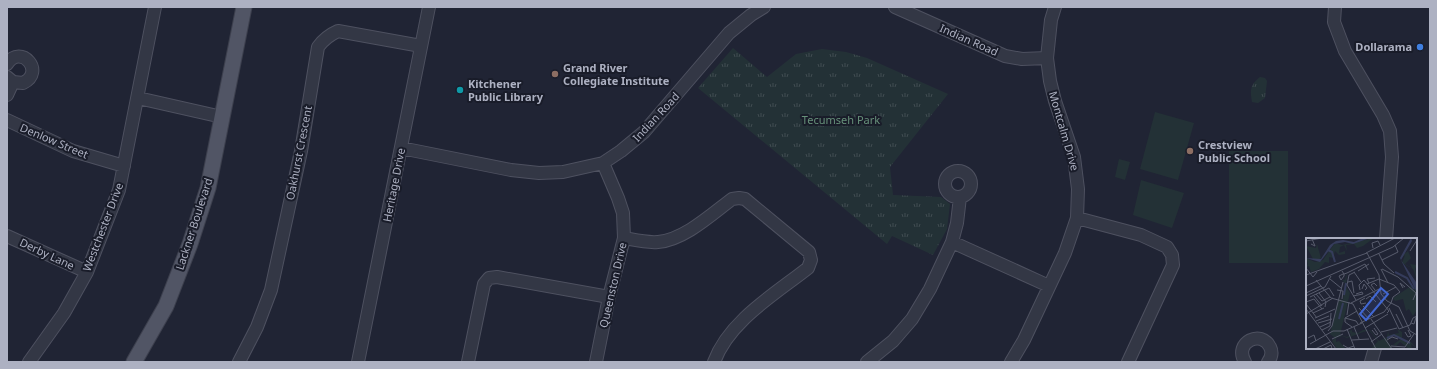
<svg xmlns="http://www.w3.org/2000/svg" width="1437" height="369" font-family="'Noto Sans',sans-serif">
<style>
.park{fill:url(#park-tufts)}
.garden{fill:#233136}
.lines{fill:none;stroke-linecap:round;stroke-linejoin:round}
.minor-casing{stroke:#4e5160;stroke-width:14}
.major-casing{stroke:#3d404e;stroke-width:17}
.minor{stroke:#333745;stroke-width:12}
.major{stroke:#515565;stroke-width:15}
.shop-dot{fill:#3f7fe0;stroke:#191c29;stroke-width:1.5}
.education-dot{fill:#8d6e63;stroke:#191c29;stroke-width:1.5}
.culture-dot{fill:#0f9aa8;stroke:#191c29;stroke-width:1.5}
.labels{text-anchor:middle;stroke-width:4;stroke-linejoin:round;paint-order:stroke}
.street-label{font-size:11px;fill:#adb1c2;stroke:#191c29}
.poi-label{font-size:11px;font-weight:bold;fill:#adb1c2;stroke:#191c29;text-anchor:start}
.park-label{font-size:11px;fill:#67917a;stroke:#191c29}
.inset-river{fill:none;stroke:#353c5b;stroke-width:2}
.inset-road{fill:none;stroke:#585c6d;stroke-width:1}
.view{fill:#4167d2;fill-opacity:0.15;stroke:#4167d2;stroke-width:2}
.inset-edge{fill:none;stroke:#adb1c2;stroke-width:2}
</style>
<defs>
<pattern id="park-tufts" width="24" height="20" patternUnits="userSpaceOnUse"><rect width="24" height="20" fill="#233136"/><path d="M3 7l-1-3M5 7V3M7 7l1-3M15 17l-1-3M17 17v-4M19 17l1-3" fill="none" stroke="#404c51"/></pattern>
</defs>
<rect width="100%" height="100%" fill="#202434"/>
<path class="park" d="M733,48l34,29 29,-23 26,-5 24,3 21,6 81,36 -58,73 3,28 48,2 9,7 -3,25 -14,26 -41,-19 -5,8 -189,-156z
M1260,77l5,1 2,3 -2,17 -7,5 -6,-1c-2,-12 -2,-17 8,-25z"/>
<path class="garden" d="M1155,112l39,11 -16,57 -38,-11z
M1229,151h59v112h-59z
M1119,159l11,3 -5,18 -10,-3z
M1141,180l43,13 -12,35 -39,-13z"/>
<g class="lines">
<g class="minor-casing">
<path id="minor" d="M895,7l110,49 17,3 25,-1
M1335,7l-1,15 11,29 38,64 7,16 2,26 -6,82
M7,64c14,-21 39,8 16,19l-10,-1 -6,-5
M7,95l6,-13
M138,98l84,19
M7,120l66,31 51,15
M401,148l110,22 28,3 24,-1 40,-9 18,-12 23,-19 85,-99 22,-18 13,-8
M945 184a13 13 0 1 1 26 0a13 13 0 1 1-26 0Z
M1077,218l64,17 26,12 5,8 1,10 -45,97
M7,236l80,36
M624,238c11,2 22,5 34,4 26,-2 54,-28 74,-43l7,-1 6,1 64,53 2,8 -3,8c-33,26 -79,53 -94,94
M952,242l97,44
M29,362l35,-49 23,-41 32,-82 36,-183
M239,362l18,-35 14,-37 30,-139 17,-104c5,-7 11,-12 20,-16l83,15
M358,362l71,-355
M468,362l16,-78 5,-6 8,-1 112,20
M596,362l13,-65 15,-59 -1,-25 -5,-15 -15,-35
M867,362l26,-21 19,-22 18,-30 22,-47 5,-19 3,-26
M1011,362l13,-22 41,-87 12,-35 1,-29 -4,-32 -19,-56 -5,-20 -3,-23 4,-38 4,-13
M1245,362c-12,-20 17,-33 25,-15 3,6 1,11 -2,15
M1371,362l4,-14"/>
</g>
<g class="major-casing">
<path id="major" d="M134,362l32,-56 24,-62 18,-56 36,-181"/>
</g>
<use href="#minor" class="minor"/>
<use href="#major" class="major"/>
</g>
<circle class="shop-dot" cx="1420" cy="47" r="4"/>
<g class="education-dot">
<circle cx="555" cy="74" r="4"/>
<circle cx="1190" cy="151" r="4"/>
</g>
<circle class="culture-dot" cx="460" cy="90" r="4"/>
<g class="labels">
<g class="street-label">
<text transform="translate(969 40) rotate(24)" y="4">Indian Road</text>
<text transform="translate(656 117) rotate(-47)" y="4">Indian Road</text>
<text transform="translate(1064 131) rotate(74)" y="4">Montcalm Drive</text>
<text transform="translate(54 141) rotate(23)" y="4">Denlow Street</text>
<text transform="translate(299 153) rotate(-79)" y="4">Oakhurst Crescent</text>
<text transform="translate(394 185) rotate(-79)" y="4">Heritage Drive</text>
<text transform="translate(194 224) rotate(-72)" y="4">Lackner Boulevard</text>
<text transform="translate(103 227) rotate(-69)" y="4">Westchester Drive</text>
<text transform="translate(47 254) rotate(25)" y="4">Derby Lane</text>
<text transform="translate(613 285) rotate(-77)" y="4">Queenston Drive</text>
</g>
<g class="poi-label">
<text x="1412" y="51" text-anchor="end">Dollarama</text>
<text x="563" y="72">Grand River<tspan x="563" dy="13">Collegiate Institute</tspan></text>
<text x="468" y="88">Kitchener<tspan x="468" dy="13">Public Library</tspan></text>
<text x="1198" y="149">Crestview<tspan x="1198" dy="13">Public School</tspan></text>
</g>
<g class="park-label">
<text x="841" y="124">Tecumseh Park</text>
</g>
</g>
<g transform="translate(1306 238)">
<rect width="111" height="111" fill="#202434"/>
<path d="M102,13l3,7 -6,6 7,4 -2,-4 7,1 -2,4 2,11 -4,-11 -11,-6 3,-8 -4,3 1,-2z" fill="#233136"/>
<path d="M68,0l-11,8 -6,2 -3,-4 -8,1 1,6 -3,-6 -4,2 -1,6 6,-2v3l-6,1 -4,-4 -2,7 -4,-1v6l-4,-1 -6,7 -8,3 -2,-6 -3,1 2,-3 -2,-6 9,4 8,-2 12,-17 7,2z" fill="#233136"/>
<path d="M11,6l4,14 -3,2 -5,-1 -7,-13 10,2zM41,35l-1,14 4,6 -10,42 3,1 4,1 4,-2 -2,-4 3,-1v2l6,1 5,-3h7l9,11 8,-4 1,-6 1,4 10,-2 -2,-4 5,3v6l10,5 4,5 -5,-4 1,5h-3l-9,-7 -4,4 -3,-2 -2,5h-20l7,-8 -9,-11 -22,8 -5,-2 -6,2v4l3,-1 7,8h-9l-5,-8 3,-3 -5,-4 9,-35 4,1 2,-17 -3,-3h3zM86,97l9,4 -10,7 -4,-6zM108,46l3,9v17l-4,6 -4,-7 -3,2 -3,-12 -8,2 -2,-3z" fill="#233136" fill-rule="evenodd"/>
<path d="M57,0h7l-17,6 -8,-2 -11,2 -14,18 -14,-4 15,1 9,-14 6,-4 7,-1 11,2zM105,0l1,3 -11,19 15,22 1,11 -17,-35z" fill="#353c5b"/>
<path class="inset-river" d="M22,12l4,2 3,10M89,34l12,6 7,11M38,57l2,-12M33,81l4,-16M81,100l7,-3 16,8"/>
<path class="inset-road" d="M0,3l16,-3M5,6l4,2 -3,-7M67,10l-1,-5 6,-2 2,4M104,13l7,-11M60,15l29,-15M73,16l5,10 10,9M76,22l16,-8 -3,-7M0,30l7,9 4,-5M75,31l7,14M76,31l16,8 18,16 -3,7M36,33l2,3v2l-3,4 -2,-4 4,-2h1l3,-1 18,-9 3,6M52,33l11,-7M48,34l7,10M49,34l-6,3 -2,10 9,15M0,37l61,-22 12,22 2,19 6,7 12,6 11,24 7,4M24,41l11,9M10,42l15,18 22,6 23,45M42,44l4,-1 2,12M63,45l-2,-4 8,-1M61,46l12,-5 15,6 6,7 -7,5 -2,6M0,48l87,-39 11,-9M97,50l-3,-5 5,4M56,51l2,-5 3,4 -2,2M31,52l6,1 -1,8M54,52l-1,-5 5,-5 25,31 -2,2M69,52l-4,-5 3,-2 3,3M0,55l15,-7M13,55l7,9 -1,5M10,56l6,7 8,-4M77,56l13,-7M0,58l19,-9 6,-11M8,58l8,10M47,58l10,-2 -1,-2 -6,2M4,59l19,-9 5,8M59,60l-5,3 1,3 5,-1M60,61l4,-3 6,6M0,64l8,-3 8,10M45,65l28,-14M0,66l11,14M57,68l11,11M53,70l10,11M83,70l10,21 11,-4 3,-7 4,-2M0,71l30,40M7,75l11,-5M0,76l27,-16M90,76l7,14M41,77l2,-13M9,80l20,-9M39,80l11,3 2,3M39,80l12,-7M39,80v4l7,5M65,81l21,30M10,83l13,-5M12,85l14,-4M54,85l24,-11 7,-9M105,85l3,1 3,-10M14,89l11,-5M48,89l5,12M59,90l23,-14M41,91l8,20M16,92l8,-4 1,-13M66,92l4,5 2,-1 -4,-6M22,93l4,-5 11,-44M75,94l16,-4M99,94l3,5 3,-1 -3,-6M2,100l6,-3 2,6M26,101l11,-5M46,102l17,-1M81,102l5,-3 6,2M65,104l11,-8M4,106l23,-13h11l18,-8M37,107l5,3 6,-2M85,108l14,1 9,-13M9,111l15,-7M17,111l8,-4 1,4"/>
<path class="view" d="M75,50l7,6 -22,26 -6,-6z"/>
<rect width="111" height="111" class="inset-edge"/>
</g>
<rect width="1437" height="369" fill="none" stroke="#adb1c2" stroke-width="16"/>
</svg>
